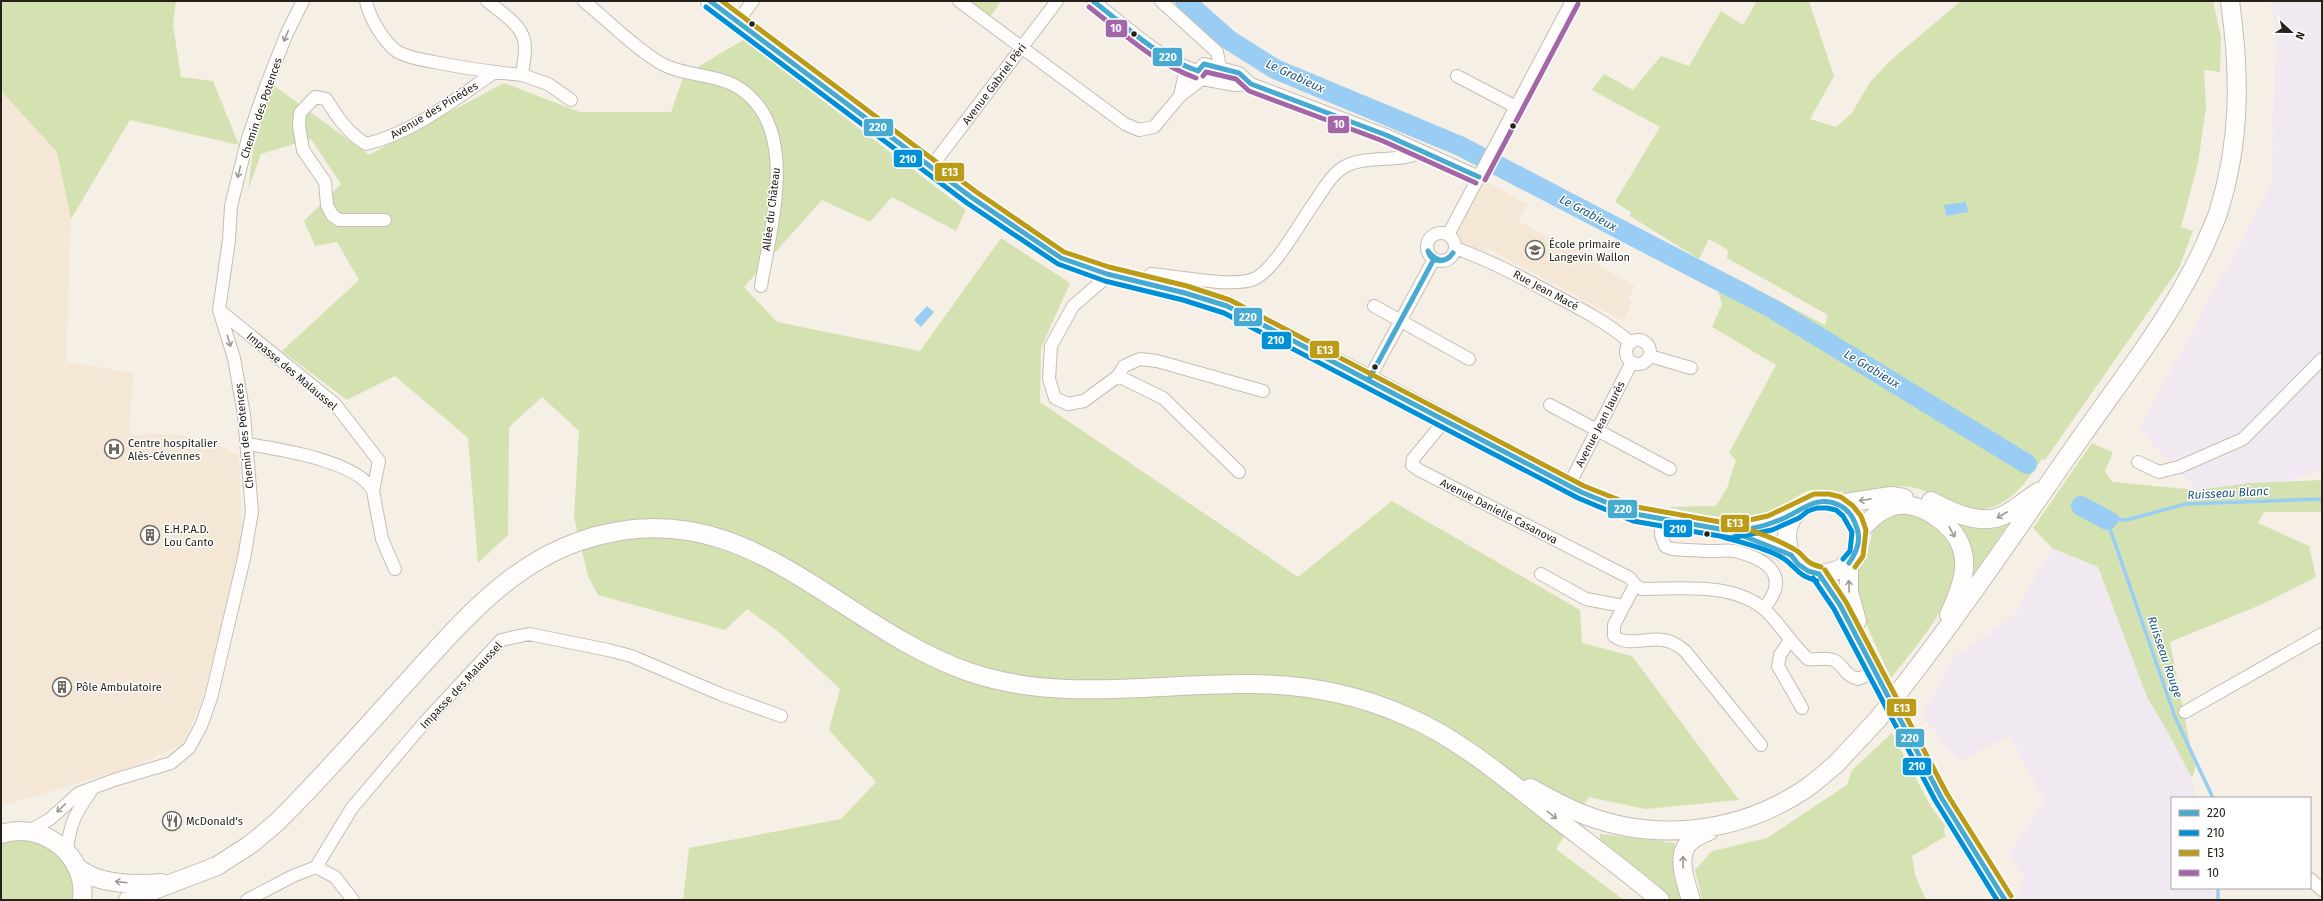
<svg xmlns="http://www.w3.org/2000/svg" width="2323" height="901" font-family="'Fira Sans',sans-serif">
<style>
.industrial{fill:#f0e9f1}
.built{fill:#f4e7d5}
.green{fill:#d4e2b1}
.water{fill:#9acdf3}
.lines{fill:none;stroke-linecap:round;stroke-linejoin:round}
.stream{stroke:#9acdf3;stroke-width:3.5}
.canal{stroke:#9acdf3;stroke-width:12}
.river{stroke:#9acdf3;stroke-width:20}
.street-casing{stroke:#c3beb6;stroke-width:14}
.primary-casing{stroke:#c3beb6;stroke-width:20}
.street{stroke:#fefdfb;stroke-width:12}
.primary{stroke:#fefdfb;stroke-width:18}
.primary-bridge-casing{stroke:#c3beb6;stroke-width:20;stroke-linecap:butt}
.primary-bridge{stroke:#fefdfb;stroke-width:18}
.bus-1-casing{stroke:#fff;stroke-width:8}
.bus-2-casing{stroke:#fff;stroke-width:8}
.bus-3-casing{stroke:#fff;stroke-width:8}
.bus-4-casing{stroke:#fff;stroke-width:8}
.bus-1{stroke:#46aad1;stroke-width:5}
.bus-2{stroke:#0090d7;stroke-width:5}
.bus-3{stroke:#bc9b17;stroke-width:5}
.bus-4{stroke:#a466a7;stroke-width:5}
.oneway{stroke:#9d9a96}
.bus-dot{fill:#26211a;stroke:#fff;stroke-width:1.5}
.labels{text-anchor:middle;stroke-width:3;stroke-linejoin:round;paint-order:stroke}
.street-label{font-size:11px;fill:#26211a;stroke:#fff}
.poi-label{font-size:11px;fill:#26211a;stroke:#fff;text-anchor:start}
.water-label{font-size:12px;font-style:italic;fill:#1e567c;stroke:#fff}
.line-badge{stroke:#fff;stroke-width:1.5}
.badge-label{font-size:11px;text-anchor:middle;font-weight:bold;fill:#fff}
</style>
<rect width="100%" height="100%" fill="#f6efe5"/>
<path class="industrial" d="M2269,1h53v468l-34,13 -91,8 -58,-61 132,-243 5,-161z
M2052,548l46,19 49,130 19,32 26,49 3,20h-23v90h40l3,12h-200l9,-22 -15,-24 37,-53 -38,-65 -49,25 -37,-45 30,-58 60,-40z"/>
<path class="built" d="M1,91l56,61 14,67 -5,143 68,11 -5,53 5,10 18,-2 27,1 35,8 25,12 3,86 -40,160 -20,44 -51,22 -130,39z
M1485,181l42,23 -9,17 48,26 3,-4 31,17 -3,5 38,21 -7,13 4,3 -9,19 -136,-73 -2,3 -25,-7 -5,-8z"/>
<path class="green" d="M1,1h175l-3,24 8,52 32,4 26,64 -109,-25 -59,99 -14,-67 -56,-61z
M969,1h32l-11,16z
M1757,1h52l25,75 -24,43 26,8 16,-14 18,-31 20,-21 71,-60h252l8,36 -1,35 -16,-2 2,37 -8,56 -17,64 12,4 -14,37 -134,192 -3,-1c-15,21 -30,45 -57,50 -23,4 -45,-13 -66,-20 -8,-3 -21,-3 -30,-2 -14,1 -27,7 -42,6 -12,-1 -23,-5 -36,-3 -13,3 -22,14 -34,19 -34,16 -74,6 -109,-2l48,-1 11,-18 9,-28 -7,-7 47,-88 -64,-38 10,-23 -5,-15 7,-17 101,53 3,-10 -101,-57 1,-8 -19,-11 -10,20 -69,-43 1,-4 -16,-10 45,-75 -68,-37 12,-16 29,16 28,-34 28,10 32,-55 22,14z
M743,40l223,170 -10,21 -64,-34 -22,25 -48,-22 -78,87 33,35 143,29 81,-113 69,45 -29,65 -1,54 258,175 94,-76 188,109 2,33 50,13 107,144 -94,9 -56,-12 -33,52 68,51h-941l6,-52 152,-29 35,-37 -47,-52 11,-41 -60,-56 -33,-24 -22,21 -127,-35 -10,-19 -14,-59 5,-86 -37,-34 -33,30 -1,108 -30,28 -10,-125 -73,-62 -48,24 -65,-49 77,-71 -22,-38 -22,4 -11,-25 37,-37 -30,-45 -50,15 -13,36 5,-40 19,-66 97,71 135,-72 76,29h91l13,-37z
M2092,443l21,9 -8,19 7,11 85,8 52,-7 73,-3v32h-58l-6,11 51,23 7,31 -56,28 -90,37 22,113 5,7 -5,16 -26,-49 -19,-32 -49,-130 -46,-19 -19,-20z
M1901,512c22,2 23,5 39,19 46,38 -23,114 -49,147 -12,-27 -38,-74 -35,-104 1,-8 10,-16 12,-24 7,-26 4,-29 33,-38z
M2010,521l-38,56 -1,-1 -8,-43 -4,-10z
M1892,733l38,72 16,22 -3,2 3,7 -34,20 3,19 11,25h-224l-7,-30 17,-19 55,-13 80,-53 5,-15z
M1600,834l75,9 -1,23 8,34h-13l-39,-37 -30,-24z
M29,838c8,4 19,7 26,13 14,12 20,32 17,49h-71v-60z"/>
<path class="water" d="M1966,202l2,10 -22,4 -2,-11z
M927,306l7,6 -13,15 -7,-7z"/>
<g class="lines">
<path class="stream" d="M2113,519l13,1 60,-16 136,-5
M2107,520l68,197 38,81
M2218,888v12"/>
<path class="canal" d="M2107,520l6,-1"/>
<path class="river" d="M1185,1l44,39 46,29 185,77 313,163 254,155
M2081,506l26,14"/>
<g class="street-casing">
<path id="street" d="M366,1c3,16 18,42 32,51 11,6 24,8 36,10 29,6 58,10 88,13
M487,1c12,10 33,22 37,39 3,10 -1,24 -2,35l26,9 23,16
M584,1c23,19 52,48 78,63 22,12 49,9 72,21 68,37 37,139 27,201
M959,1l166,123 14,6 15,-3 26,-31 22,-17
M1093,1c31,23 68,60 105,70
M1161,1l56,51 3,15
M737,22l16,-21
M1198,71l6,-7 35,9 12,11 135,51 93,42
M1199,72l3,7 33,6 16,-1
M1457,76l59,31
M1180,96l6,-28
M931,167l126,-166
M385,220h-46l-7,-5 -5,-10 -2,-23 -22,-32 -4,-24 1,-13 15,-16 11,2c11,18 22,34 40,45 47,-11 89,-45 129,-72
M1427 247a14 14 0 1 1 28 0a14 14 0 1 1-28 0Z
M1448,235l124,-234
M1455,248c34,12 66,29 99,47 27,14 54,28 77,48
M1107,274l-5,7 -29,25 -22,40 -2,33 6,19 13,6 16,-3 34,-25 6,-10 16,-7 17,2 106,30
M1146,284l5,-10c25,2 82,14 103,5 20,-8 47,-58 60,-76 10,-14 18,-31 34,-38 21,-10 58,-2 73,-14
M1374,306l95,53
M219,310l116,94 44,57 -6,30 9,48 13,30
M1626 352a12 12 0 1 1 24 0a12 12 0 1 1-24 0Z
M1650,356l41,12
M1118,376l45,22 76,74
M1369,379l65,-120
M1550,405l120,64
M1446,419l-33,40 -1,6 7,5 211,108 5,7 7,4c38,0 90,-7 122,20 16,14 27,35 44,50 8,1 18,-2 25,1 11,4 10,15 25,19l18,-8
M247,444c32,5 111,17 126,47
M2138,462l21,10 20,-5 64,-28 79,-80
M1569,485l63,-123
M1661,520v15l4,11 7,3c15,1 29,2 43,2 6,0 13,-1 19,0 34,8 57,25 30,57
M1541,574l45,25 37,7
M1635,585l-21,40v11c13,11 34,1 49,4 9,1 16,6 22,11l76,94
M1790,640l-10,15 -2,11 24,42
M2185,712l137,-78
M29,831l21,-12 29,-26 35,-13 57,-17 18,-15 12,-22 10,-28 33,-140 8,-46 -8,-97 -10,-57 -15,-48 10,-70 2,-34 17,-68 18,-52 21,-53 16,-32
M67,852c2,-29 10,-41 26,-64
M316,867l36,-59 72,-85 77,-83 28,-6 79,16 23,6 89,38 61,22
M2310,879l12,11
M247,900l46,-24 23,-9 19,10 18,23"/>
</g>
<g class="primary-casing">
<path id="primary" d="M710,1l261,196 90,61 46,16 78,19 42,13 142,73 212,113 54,22 26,6 70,11 60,24
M1787 537a36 36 0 1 1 72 0a36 36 0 1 1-72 0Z
M1931,501c19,10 42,22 65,17 12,-2 31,-19 42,-26
M1839,504l52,-8 13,2
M1732,531l30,-6 34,-13
M1859,531c10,-10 20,-21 34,-25 27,-7 65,20 70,47 5,20 -6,44 -14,62
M1849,563v29l8,29
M1819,574l21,31 101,192 64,103
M1915,671c59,-77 112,-157 167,-235 44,-63 93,-124 124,-194 4,-11 10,-21 13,-32 22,-71 21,-137 11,-209
M1530,788c18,9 36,20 55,27 70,27 151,18 214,-22 14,-8 26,-20 38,-30
M1,834c42,-14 87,22 81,66
M76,866c20,19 59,19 85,17
M128,900l89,-34 34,-22 25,-21c46,-45 88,-94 131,-141 51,-56 100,-116 173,-141 163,-56 252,83 389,131 90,31 188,11 280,12 54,0 108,10 157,32 54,23 100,63 146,99 36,28 73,55 108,85
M1691,900c-5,-17 -17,-47 1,-60 4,-4 11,-6 17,-9"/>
</g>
<use href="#street" class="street"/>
<use href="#primary" class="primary"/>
<g class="primary-bridge-casing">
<path id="primary-bridge" d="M1837,763l41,-44 37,-48"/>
</g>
<use href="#primary-bridge" class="primary-bridge"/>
<g class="bus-1-casing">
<path id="bus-1" d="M710,1l261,196 90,61 46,16 78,19 42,13 354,186 54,22 96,17 60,24 7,9 10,7 11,3
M1093,1c34,26 64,56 105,70
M1198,71l6,-7 35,9 12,11 135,51 93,42
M1428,251c7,9 16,14 25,2
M1428,251c3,12 18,13 25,2
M1369,379l65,-120
M1723,530c19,1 37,-2 54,-9 22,-7 38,-28 62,-16 8,4 13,10 16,18 7,15 3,27 -6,40
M1819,574l21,31 101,192 64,103"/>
</g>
<g class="bus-2-casing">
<path id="bus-2" d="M706,7l261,196 91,61 47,17 78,19 41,13 354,185 55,23 98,17 41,-8 27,-12 9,-7 9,-3h10l9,2 7,6 9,16 -2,19 -7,8
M1723,537c16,5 51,13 64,24 13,11 11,14 30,20
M1813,578l21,31 101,191 62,100"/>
</g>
<g class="bus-3-casing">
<path id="bus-3" d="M722,1l253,190 89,61 45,15 78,19 43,14 354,186 53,21 94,17 37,-8 46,-22h15l12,3 12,9 8,10 5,14 -3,26 -8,11
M1727,523c23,7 46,14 67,26 12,6 8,13 27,18
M1825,570l21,32 101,192 64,102"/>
</g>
<g class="bus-4-casing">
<path id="bus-4" d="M1089,7c34,26 65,56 107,71
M1203,76l3,-4 30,7 13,12 134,50 93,42
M1485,180l93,-176"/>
</g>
<use href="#bus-1" class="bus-1"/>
<use href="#bus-2" class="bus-2"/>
<use href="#bus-3" class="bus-3"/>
<use href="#bus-4" class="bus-4"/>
</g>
<defs><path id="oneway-shaft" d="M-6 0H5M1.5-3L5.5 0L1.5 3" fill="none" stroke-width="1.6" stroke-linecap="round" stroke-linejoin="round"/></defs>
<g class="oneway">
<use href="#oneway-shaft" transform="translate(286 36) rotate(113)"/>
<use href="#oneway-shaft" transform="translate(239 172) rotate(104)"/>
<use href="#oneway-shaft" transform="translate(229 341) rotate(73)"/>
<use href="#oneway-shaft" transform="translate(1865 500) rotate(171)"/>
<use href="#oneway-shaft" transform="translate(2002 515) rotate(150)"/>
<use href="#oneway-shaft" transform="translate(1952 532) rotate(61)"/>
<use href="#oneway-shaft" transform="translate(1849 586) rotate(-92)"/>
<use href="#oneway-shaft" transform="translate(61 808) rotate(136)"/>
<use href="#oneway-shaft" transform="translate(1552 815) rotate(38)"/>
<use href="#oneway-shaft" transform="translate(1683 862) rotate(-90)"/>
<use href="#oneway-shaft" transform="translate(121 882) rotate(-173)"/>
</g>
<defs>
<g id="school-ring" transform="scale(1)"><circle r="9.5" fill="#fff" stroke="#6f6961" stroke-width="1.5"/><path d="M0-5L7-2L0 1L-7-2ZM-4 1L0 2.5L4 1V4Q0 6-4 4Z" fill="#6f6961"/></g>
<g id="hospital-ring" transform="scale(1)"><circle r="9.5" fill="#fff" stroke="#6f6961" stroke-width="1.5"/><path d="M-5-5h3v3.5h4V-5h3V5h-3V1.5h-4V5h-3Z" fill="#6f6961"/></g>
<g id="building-ring" transform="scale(1)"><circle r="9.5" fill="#fff" stroke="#6f6961" stroke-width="1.5"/><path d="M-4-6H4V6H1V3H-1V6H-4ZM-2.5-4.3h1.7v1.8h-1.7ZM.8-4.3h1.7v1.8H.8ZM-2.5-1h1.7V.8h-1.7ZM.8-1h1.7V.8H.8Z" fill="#6f6961"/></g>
<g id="restaurant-ring" transform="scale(1)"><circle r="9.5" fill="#fff" stroke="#6f6961" stroke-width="1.5"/><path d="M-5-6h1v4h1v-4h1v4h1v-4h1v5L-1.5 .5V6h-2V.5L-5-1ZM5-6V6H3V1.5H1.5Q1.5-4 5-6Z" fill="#6f6961"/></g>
</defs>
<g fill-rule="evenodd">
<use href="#school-ring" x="1535" y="250"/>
<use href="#hospital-ring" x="114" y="449"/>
<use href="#building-ring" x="150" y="535"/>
<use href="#building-ring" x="62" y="687"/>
<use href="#restaurant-ring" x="172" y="821"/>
</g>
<g class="bus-dot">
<circle cx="752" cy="24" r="3.5"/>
<circle cx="1134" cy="34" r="3.5"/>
<circle cx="1513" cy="126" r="3.5"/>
<circle cx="1375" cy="367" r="3.5"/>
<circle cx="1707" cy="534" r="3.5"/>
</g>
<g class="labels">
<g class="street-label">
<text transform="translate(994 84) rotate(-53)" y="4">Avenue Gabriel Péri</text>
<text transform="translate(261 108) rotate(-71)" y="4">Chemin des Potences</text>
<text transform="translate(434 110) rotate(-31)" y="4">Avenue des Pinèdes</text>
<text transform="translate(771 209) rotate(-83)" y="4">Allée du Château</text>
<text transform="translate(1546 290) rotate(28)" y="4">Rue Jean Macé</text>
<text transform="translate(292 371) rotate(40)" y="4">Impasse des Malaussel</text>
<text transform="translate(1600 424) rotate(-63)" y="4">Avenue Jean Jaurès</text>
<text transform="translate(244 436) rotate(-96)" y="4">Chemin des Potences</text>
<text transform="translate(1499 511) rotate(27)" y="4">Avenue Danielle Casanova</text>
<text transform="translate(461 685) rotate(-47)" y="4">Impasse des Malaussel</text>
</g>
<g class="poi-label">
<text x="1549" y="248">École primaire<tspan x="1549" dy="13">Langevin Wallon</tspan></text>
<text x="128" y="447">Centre hospitalier<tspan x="128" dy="13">Alès-Cévennes</tspan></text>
<text x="164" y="533">E.H.P.A.D.<tspan x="164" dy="13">Lou Canto</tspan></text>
<text x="76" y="691">Pôle Ambulatoire</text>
<text x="186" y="825">McDonald's</text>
</g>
<g class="water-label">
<text transform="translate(1295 76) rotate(25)" y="4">Le Grabieux</text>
<text transform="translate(1588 213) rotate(28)" y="4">Le Grabieux</text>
<text transform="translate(1872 369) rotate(31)" y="4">Le Grabieux</text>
<text transform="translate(2228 493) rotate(-3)" y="4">Ruisseau Blanc</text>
<text transform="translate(2165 657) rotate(71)" y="4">Ruisseau Rouge</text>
</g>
</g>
<g class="line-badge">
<rect x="1105" y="19" width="23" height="19" rx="4" fill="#a466a7"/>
<rect x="1152" y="47" width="31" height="20" rx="4" fill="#46aad1"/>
<rect x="1327" y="115" width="23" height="19" rx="4" fill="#a466a7"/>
<rect x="863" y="118" width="31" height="19" rx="4" fill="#46aad1"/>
<rect x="893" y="149" width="30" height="19" rx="4" fill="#0090d7"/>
<rect x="934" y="162" width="31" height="20" rx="4" fill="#bc9b17"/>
<rect x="1233" y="307" width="30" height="20" rx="4" fill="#46aad1"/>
<rect x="1261" y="331" width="31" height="19" rx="4" fill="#0090d7"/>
<rect x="1309" y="340" width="31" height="19" rx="4" fill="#bc9b17"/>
<rect x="1607" y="499" width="31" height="20" rx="4" fill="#46aad1"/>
<rect x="1720" y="514" width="30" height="19" rx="4" fill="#bc9b17"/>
<rect x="1663" y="519" width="30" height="19" rx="4" fill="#0090d7"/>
<rect x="1886" y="698" width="31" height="19" rx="4" fill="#bc9b17"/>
<rect x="1895" y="728" width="30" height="20" rx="4" fill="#46aad1"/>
<rect x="1902" y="757" width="30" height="19" rx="4" fill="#0090d7"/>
</g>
<g class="badge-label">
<text x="1116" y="32">10</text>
<text x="1168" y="61">220</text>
<text x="1339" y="128">10</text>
<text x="878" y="131">220</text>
<text x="908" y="163">210</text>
<text x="950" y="176">E13</text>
<text x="1248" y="321">220</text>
<text x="1276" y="344">210</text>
<text x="1325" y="354">E13</text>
<text x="1623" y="513">220</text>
<text x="1735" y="527">E13</text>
<text x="1678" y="533">210</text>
<text x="1902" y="712">E13</text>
<text x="1910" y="742">220</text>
<text x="1917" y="770">210</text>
</g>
<rect width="2323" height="901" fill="none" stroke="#26211a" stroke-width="4"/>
<rect x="2171" y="797" width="140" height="92" fill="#ffffff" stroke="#a8a6a3"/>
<rect x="2179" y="810" width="20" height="6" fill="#46aad1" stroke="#a8a6a3"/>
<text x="2207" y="817" font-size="12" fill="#26211a">220</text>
<rect x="2179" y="830" width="20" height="6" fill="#0090d7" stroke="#a8a6a3"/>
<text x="2207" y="837" font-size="12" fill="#26211a">210</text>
<rect x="2179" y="850" width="20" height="6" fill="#bc9b17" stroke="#a8a6a3"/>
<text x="2207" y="857" font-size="12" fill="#26211a">E13</text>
<rect x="2179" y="870" width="20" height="6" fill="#a466a7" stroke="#a8a6a3"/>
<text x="2207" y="877" font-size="12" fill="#26211a">10</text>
<g transform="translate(2291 32) rotate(112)" stroke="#ffffff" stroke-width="3" paint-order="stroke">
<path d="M0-3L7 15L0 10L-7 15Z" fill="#26211a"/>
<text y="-6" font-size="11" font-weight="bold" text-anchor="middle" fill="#26211a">N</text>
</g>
</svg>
